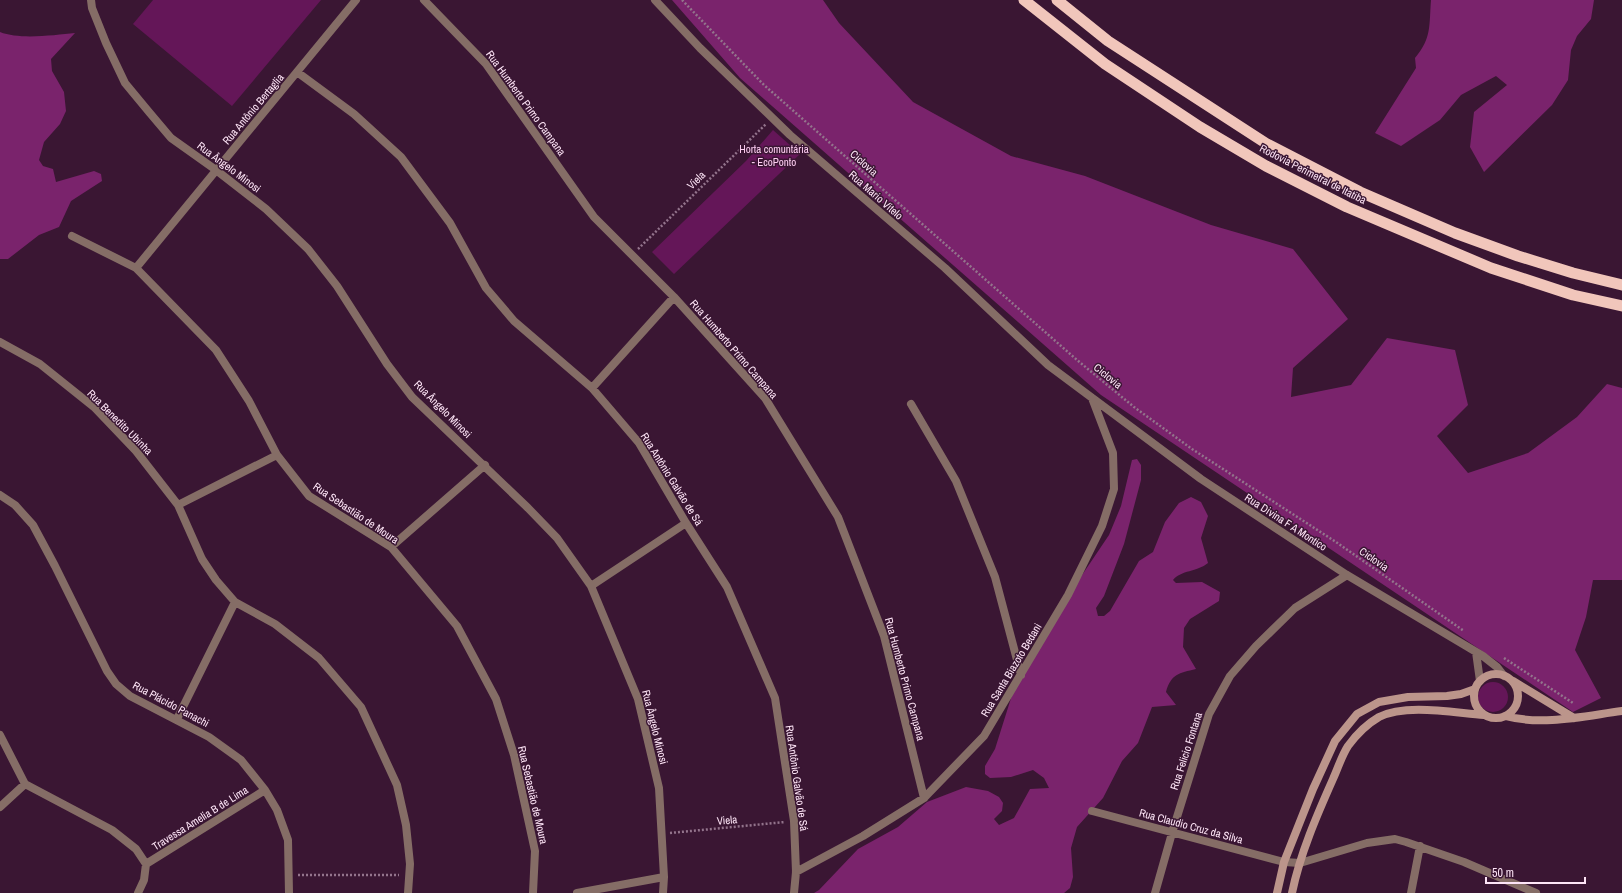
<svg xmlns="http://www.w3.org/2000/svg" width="1622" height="893" font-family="'Archivo Narrow',sans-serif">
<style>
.green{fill:#641658}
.forest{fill:#7a236c}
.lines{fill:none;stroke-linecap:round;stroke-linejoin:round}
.path{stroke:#93748c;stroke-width:2.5;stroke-dasharray:2 2;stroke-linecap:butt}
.minor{stroke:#856d66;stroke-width:8}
.secondary{stroke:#bc958b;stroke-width:8}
.trunk{stroke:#f1c6bb;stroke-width:11}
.labels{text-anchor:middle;stroke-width:3;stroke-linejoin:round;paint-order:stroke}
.street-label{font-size:11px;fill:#fee5f7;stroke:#3a1633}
.park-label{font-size:11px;fill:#ffcff3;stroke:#3a1633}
</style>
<rect width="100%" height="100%" fill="#3a1633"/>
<path class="green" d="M153,0h168l-89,106 -99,-82z
M773,130l27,24 -126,120 -22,-22 94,-91z
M1478 697a15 15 0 1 1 30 0a15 15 0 1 1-30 0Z"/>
<path class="forest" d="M672,0h151l16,23 74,79 98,54 74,20 126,49 82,24 55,70 -55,49 -2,29 60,-12 36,-47 68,12 13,55 -31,31 31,37 60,-20 49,-36 30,-33 15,4v192h-29l-7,37 -11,33 26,48 -28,14 -472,-317 -361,-317z
M1431,0h163l-3,19 -14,17 -6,14 -3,30 -16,25 -68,67 -14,-25 4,-35 33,-27 -11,-9 -35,19 -21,25 -39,26 -26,-13 41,-65 -1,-10c17,-20 14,-33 16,-58z
M0,32c20,8 54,3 75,1l-24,26 1,12 12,21 2,19 -6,13 -16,18 -5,18 4,6 10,3 3,13 38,-11 7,3 1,7 -31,20 -12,26 -20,8 -31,24h-8z
M1137,459l4,6v15l-17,64 -20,52 -8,12 2,8h6l6,-5 29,-50 14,-9 12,-30 14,-19 12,-6 10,5 7,14 -7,22 7,25c-11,9 -27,7 -35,17l3,3 26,-1 18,10 -1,9 -29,18 -6,9 -1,19 13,22c-17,4 -25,5 -30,23l10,13 -24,2 -14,36 -16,18 -19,37 -26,29 -6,21 2,29 -3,11 -6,5h-250l5,-3 39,-41 40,-22 29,-25 39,-15 22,4 11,6 4,6 -1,8 -8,8 5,6 15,-7 16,-29 19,-1 -5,-10 -11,-8 -22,7 -21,1 -5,-4v-8l10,-17 17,-54 31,-62 66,-98 12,-29 11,-46z"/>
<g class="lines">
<path class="path" d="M682,0l82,85 313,275 57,47 58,42 144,93 128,89
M638,249l128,-125
M1504,658l69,45
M670,833l115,-11
M298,875h101"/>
<path class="minor" d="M91,0l1,8 14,35 19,40 24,29 22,26 45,32 50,39 42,40 29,37 50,78 25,33 116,111 29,30 34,48 47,113 21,89 5,89 -1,16
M424,0l62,64 108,153 80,80 91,101 73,119 46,119 40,162
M655,0l45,48 90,87 155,133 103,97 153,114 146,96 136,81 14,11 7,9
M297,72l57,42 47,43 49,66 36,65 28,33 78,67 47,55 47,80 41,64 48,111 19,123 2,51 -2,21
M72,236l64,32 80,82 33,51 28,54 32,41 82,51 66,79 39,73 18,56 21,96 -2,42
M136,268l220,-268
M0,342l40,22 55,44 41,43 42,54 24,54 14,21 19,22 40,22 44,34 42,49 36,78 9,40 4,39 -2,29
M592,388l82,-91
M911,404l45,77 39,96 26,98
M0,495l15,10 18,20 22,41 52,105 9,13 14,12 79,41 32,23 24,30 12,20 11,30 1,53
M178,505l99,-50
M391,547l94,-82
M591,586l95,-63
M1476,652l4,29
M177,719l58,-117
M0,735l25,49 87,46 24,19 10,15 -2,16 -6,13
M0,807l25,-23
M1092,811l192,51 16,1 67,-20 28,-4 11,3 58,20 72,31
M146,864l119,-74
M796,872l67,-36 61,-38 60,-62 84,-141 34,-69 12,-37 -1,-36 -21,-55
M577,893l87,-16
M1155,893l17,-60 37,-119 21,-38 26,-30 39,-38 52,-33
M1411,893l9,-47"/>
<path class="secondary" d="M1474 696a22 22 0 1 1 44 0a22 22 0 1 1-44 0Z
M1513,681l61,37
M1505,716c38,10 79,0 117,-5
M1277,893l7,-31 29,-73 22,-48 22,-27 22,-12 29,-5 39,-1 14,-2 14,-5
M1292,893c8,-39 25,-78 41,-114 5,-11 9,-24 15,-33 8,-11 19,-22 31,-29 27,-14 76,-4 105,-2"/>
<path class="trunk" d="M1024,0l81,64 95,63 66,39 81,41 144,61 82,27 49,11
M1057,0l51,41 159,103 93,48 95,41 63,23 55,17 49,12"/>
</g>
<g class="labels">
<g class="street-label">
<text transform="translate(526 103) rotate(54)" y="4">Rua Humberto Primo Campana</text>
<text transform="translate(253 109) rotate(-50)" y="4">Rua Antônio Bertaglia</text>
<text transform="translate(864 163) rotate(42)" y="4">Ciclovia</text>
<text transform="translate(229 167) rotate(37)" y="4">Rua Ângelo Minosi</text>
<text transform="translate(1313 174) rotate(27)" y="4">Rodovia Perimetral de Itatiba</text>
<text transform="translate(696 180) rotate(-44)" y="4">Viela</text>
<text transform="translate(876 195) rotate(41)" y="4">Rua Mario Vitelo</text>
<text transform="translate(734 349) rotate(49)" y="4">Rua Humberto Primo Campana</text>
<text transform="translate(1108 376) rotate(39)" y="4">Ciclovia</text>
<text transform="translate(443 409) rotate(45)" y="4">Rua Ângelo Minosi</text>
<text transform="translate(120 422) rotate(45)" y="4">Rua Benedito Ubinha</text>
<text transform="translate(672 479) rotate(58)" y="4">Rua Antônio Galvão de Sá</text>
<text transform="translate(356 513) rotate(34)" y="4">Rua Sebastião de Moura</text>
<text transform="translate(1286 522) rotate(33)" y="4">Rua Divina F A Montico</text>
<text transform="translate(1374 559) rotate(35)" y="4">Ciclovia</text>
<text transform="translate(1011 670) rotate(-59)" y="4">Rua Santa Biazoto Bedani</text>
<text transform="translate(905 679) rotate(75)" y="4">Rua Humberto Primo Campana</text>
<text transform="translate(171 704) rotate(28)" y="4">Rua Plácido Panachi</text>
<text transform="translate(655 727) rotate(76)" y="4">Rua Ângelo Minosi</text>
<text transform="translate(1186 751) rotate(-72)" y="4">Rua Felicio Fontana</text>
<text transform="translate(797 778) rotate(82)" y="4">Rua Antônio Galvão de Sá</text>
<text transform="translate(533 795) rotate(77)" y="4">Rua Sebastião de Moura</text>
<text transform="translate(200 818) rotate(-32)" y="4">Travessa Amelia B de Lima</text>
<text transform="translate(727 820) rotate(-5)" y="4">Viela</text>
<text transform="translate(1191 826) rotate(15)" y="4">Rua Claudio Cruz da Silva</text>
</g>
<g class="park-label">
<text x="774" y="153">Horta comuntária<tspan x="774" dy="13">- EcoPonto</tspan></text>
</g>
</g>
<path d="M1486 877v6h99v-6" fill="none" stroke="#fee5f7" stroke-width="2"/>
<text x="1492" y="877" font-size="12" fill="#fee5f7" stroke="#3a1633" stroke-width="3" paint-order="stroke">50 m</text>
</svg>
